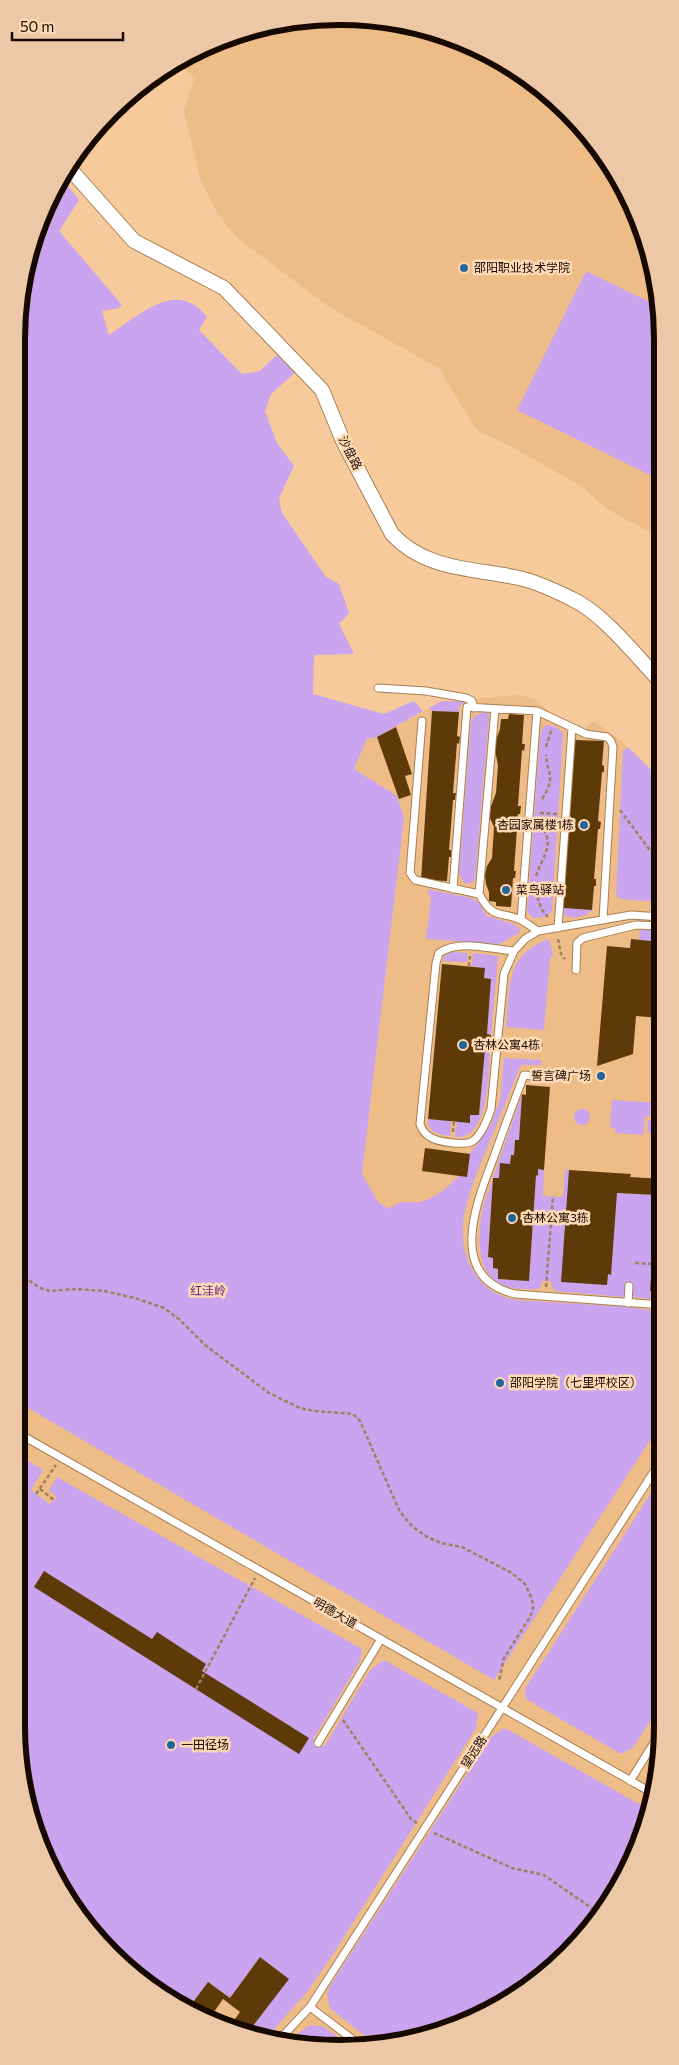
<svg xmlns="http://www.w3.org/2000/svg" width="679" height="2065" font-family="Commissioner,'Noto Sans SC',sans-serif">
<style>
.built{fill:#eebc87}
.green{fill:#caa4ef}
.building{fill:#5f3a09}
.lines{fill:none;stroke-linecap:round;stroke-linejoin:round}
.lane-casing{stroke:#a87e52;stroke-width:9}
.street-casing{stroke:#a87e52;stroke-width:16}
.path{stroke:#a17f5f;stroke-width:2.5;stroke-dasharray:4 2.5;stroke-linecap:butt}
.lane{stroke:#fff;stroke-width:7}
.street{stroke:#fff;stroke-width:14}
.poi-dot{fill:#23659a;stroke:#fed9b4;stroke-width:2}
.labels{text-anchor:middle;stroke-width:5;stroke-linejoin:round;paint-order:stroke}
.poi-label{font-size:12px;fill:#170800;stroke:#fed9b4;text-anchor:start}
.street-label{font-size:12px;fill:#170800;stroke:#fed9b4}
.park-label{font-size:12px;fill:#5e1d8a;stroke:#fed9b4}
.rim{fill:none;stroke:#170800;stroke-width:6}
</style>
<rect width="100%" height="100%" fill="#f7ca9b"/>
<path class="built" d="M297,19l126,8 78,33 82,67 55,89 22,82v240l-51,-28 -30,-25 -63,-36 -39,-19 -33,-53 -2,-7 -113,-63 -93,-70 -20,-26 -16,-33 -16,-67 10,-32 -18,-18z
M519,695l16,4 17,15 32,15 10,-8 26,19 31,30 10,2 2,954 -11,83 -44,96 -89,89 -96,44 -125,8 -102,-31 -99,-76 -56,-90 -25,-124v-495l318,181 70,-593 -7,-22 -43,-27 13,-30 10,-2 65,-36 24,1 13,-4z"/>
<path class="green" d="M64,181l15,19 -20,31 63,74 -3,3 -17,3 7,24c29,-18 67,-58 98,-18l-8,13 43,44 18,-3 20,-19 17,19 -26,23 -6,17 12,32 17,23 -15,32 3,15 44,64 13,7 10,29 -10,11 15,30 -40,1 -1,39 71,20 30,-13 9,10 -46,26 -10,2 -13,30 43,27 7,22 -42,356 16,28 11,7c17,-13 19,-3 34,-8 14,-4 26,-15 36,-25l8,1 3,-23 20,-28 10,-26 4,-42 37,2v5h-20c-11,26 -21,52 -32,78 -16,41 -40,87 -16,128 10,17 24,25 43,29l113,7 33,5v110l-168,258 -478,-279v-1061l11,-84z
M586,271l74,36v173l-143,-70z
M442,701l24,1 -7,4v6l-27,-1 -3,-3z
M488,712l1,5 -14,162 -3,4 -7,1 -6,-10 12,-151c2,-8 9,-10 17,-11z
M546,725c7,0 16,3 17,11l-11,175 -6,6 -13,1 -6,-7 13,-174 3,-10z
M628,747l23,23 10,2v130l-40,-3 -5,-4 7,-144z
M427,889l44,9 7,4 9,14 27,8 6,5 -1,4 -20,11 -73,-5 5,-39z
M563,908l29,2c-6,7 -20,10 -28,5z
M640,929l21,2v11l-22,-2z
M549,939l4,17 -3,2 -6,72 -38,-3c4,-39 -1,-73 43,-88z
M451,952l17,1 -1,9 -24,-1 1,-5z
M473,953l25,3 -7,79 -4,-1 4,-55 -7,-1v-10l-12,-2z
M485,1049h5c-2,22 0,92 -35,88l2,-16 13,2v-8h9z
M522,1094l-3,46h-4l-1,15h-3l-1,9h-10l-1,14 -6,1 -5,78 5,1v10l5,1v10l31,1 7,-105h2v-6l6,1 -1,26 20,1 2,-27h4l39,104 2,1 7,-82 40,2 -7,99 12,1v5l-29,-3v-10l-8,-1 -1,11 -69,-6 -3,-4 -1,-6h-9l-1,5 -3,3c-11,0 -25,1 -35,-4 -30,-13 -25,-56 -19,-81z
M612,1100l47,3 -1,6 -8,-1v9l-5,-1 -2,19 -28,-2v-5l-5,-1z
M574 1117a8 8 0 1 1 16 0a8 8 0 1 1-16 0Z
M653,1112h9v26l-3,-4 -12,-1 1,-13h5z
M428,1119l23,2 -1,15c-11,-1 -23,-4 -22,-17z
M16,1454l27,16 -12,20 19,14 7,-7 -8,-7 8,-13 305,172 -2,12 -47,79 11,7 47,-78 13,-9 94,53 -2,15 -141,223 -27,40 -41,46 -18,-6 39,-52 -28,-22 -30,41 -22,-16 -20,27 -91,-70 -56,-90 -25,-124z
M662,1476l1,225 -27,42 -4,5 -11,6 -95,-55 -1,-10z
M505,1728l146,83 -43,94 -89,89 -96,44 -52,3 -41,-33 -3,-14 3,-8 161,-249z
M311,2025l13,2 22,16 -48,3 -9,-2 11,-12z"/>
<path class="building" d="M432,711l27,1 -2,24 3,1 -1,7 -2,-1 -4,50h3l-1,7h-2l-4,50h2v7h-2l-2,24 -26,-1z
M509,714l15,1 -2,29h3l-1,7 -2,-1 -4,56h3l-1,8h-2l-4,57h2l-1,7h-2l-2,29 -15,-1v-4l-7,-1v-9l-3,-8 -1,-9 2,-9 5,-8 2,-31 -4,-9v-9l6,-16 2,-28 -4,-19 6,-17 1,-10h7z
M396,727l16,47 -7,2 6,19 -12,4 -22,-62z
M574,740l30,1 -2,24 2,1v6h-2l-4,49 3,1 -1,7h-2l-4,50h2v7h-2l-2,24 -29,-2z
M631,939l30,3v76l-25,-2 -3,38 -36,12 10,-120 23,2z
M442,964l43,4 -1,10 7,1 -4,55 4,1 -1,14h-5l-6,66h-9v8l-42,-4z
M526,1085l24,2 -6,83 -6,-1v7l-2,-1 -7,106 -31,-2v-10l-5,-1v-10l-5,-1 5,-79h6l1,-15 10,1 1,-9h3l1,-15h4l3,-46 4,1z
M425,1148l45,6 -3,23 -45,-6z
M569,1170l62,4 -1,3 32,2v113l-12,-1 7,-96 -40,-2 -6,82 -3,-1 -1,11 -46,-3z
M44,1571l108,68 5,-7 49,32 -4,7 107,67 -10,16 -265,-167z
M260,1957l29,22 -40,52 -19,-5 10,-14 -17,-13 -14,20 -13,-4 -8,-6 20,-27 22,16z"/>
<g class="lines">
<g class="lane-casing">
<path id="lane" d="M378,688l48,3 40,7 6,3 2,7
M422,721l-12,152 5,7 64,14c15,27 20,16 42,26 6,3 12,8 17,11
M453,889l14,-182 70,4 49,23 21,3 4,4 2,6 -10,173
M479,894l16,-185
M521,920l16,-209
M558,928l14,-200
M514,951c-24,-2 -55,-12 -75,2l-3,10 -16,161c2,6 5,10 10,13 7,5 35,9 43,4 9,-7 14,-21 18,-32l13,-135 10,-23 11,-12 13,-8 93,-16 30,2
M576,970l1,-27 6,-5 53,-13 25,1
M540,1077l-16,-2c-10,27 -20,53 -29,79 -17,45 -51,123 20,140l147,11
M628,1303l1,-17
M16,1432l638,362
M318,1743l63,-104
M630,1781l32,-51
M310,2007l46,35
M279,2040l31,-33 352,-548"/>
</g>
<g class="street-casing">
<path id="street" d="M70,169l64,72 90,47 98,102 21,51 49,93c34,37 82,34 127,44 18,4 37,13 53,21 31,14 65,58 89,83"/>
</g>
<path class="path" d="M546,747l6,-19
M542,799c14,-22 6,-23 4,-44
M620,810l41,55
M540,813l17,1
M536,876c7,-21 20,-32 4,-52
M535,891l7,19 6,7
M558,939l3,15 4,5
M469,966l1,-10
M507,1043l36,2
M453,1132l1,-11
M635,1263l17,1
M16,1266l14,15 10,7 10,3 26,-2 28,2 31,7 29,10 16,12 25,25 64,48 31,15 14,3 39,3 7,7 40,91 13,15 14,10 14,6 21,4 50,26 13,11 7,15 1,10 -3,8 -26,41 -5,23
M546,1287l7,-91
M40,1489l14,11
M36,1494l20,-29
M196,1689l59,-111
M343,1720l68,99 6,4
M434,1833l78,35 32,7 56,39"/>
<use href="#lane" class="lane"/>
<use href="#street" class="street"/>
</g>
<g class="poi-dot">
<circle cx="464" cy="268" r="5"/>
<circle cx="584" cy="825" r="5"/>
<circle cx="506" cy="890" r="5"/>
<circle cx="463" cy="1045" r="5"/>
<circle cx="601" cy="1076" r="5"/>
<circle cx="512" cy="1218" r="5"/>
<circle cx="500" cy="1383" r="5"/>
<circle cx="171" cy="1745" r="5"/>
</g>
<g class="labels">
<g class="poi-label">
<text x="474" y="272">邵阳职业技术学院</text>
<text x="574" y="829" text-anchor="end">杏园家属楼1栋</text>
<text x="516" y="894">菜鸟驿站</text>
<text x="473" y="1049">杏林公寓4栋</text>
<text x="591" y="1080" text-anchor="end">誓言碑广场</text>
<text x="522" y="1222">杏林公寓3栋</text>
<text x="510" y="1387">邵阳学院（七里坪校区）</text>
<text x="181" y="1749">一田径场</text>
</g>
<g class="street-label">
<text transform="translate(350 453) rotate(63)" y="4">沙盘路</text>
<text transform="translate(335 1613) rotate(30)" y="4">明德大道</text>
<text transform="translate(474 1752) rotate(-57)" y="4">望远路</text>
</g>
<g class="park-label">
<text x="208" y="1295">红洼岭</text>
</g>
</g>
<path d="M0 0H679V2065H0ZM339 25H340A314 314 0 0 1 654 339V1726A314 314 0 0 1 340 2040H339A314 314 0 0 1 25 1726V339A314 314 0 0 1 339 25Z" fill="#ecc8a6" fill-rule="evenodd"/>
<path class="rim" d="M339 25H340A314 314 0 0 1 654 339V1726A314 314 0 0 1 340 2040H339A314 314 0 0 1 25 1726V339A314 314 0 0 1 339 25Z"/>
<path d="M12 32v8h111v-8" fill="none" stroke="#170800" stroke-width="2.5"/>
<text x="20" y="32" font-size="15" fill="#170800" stroke="#fed9b4" stroke-width="4" paint-order="stroke">50 m</text>
</svg>
